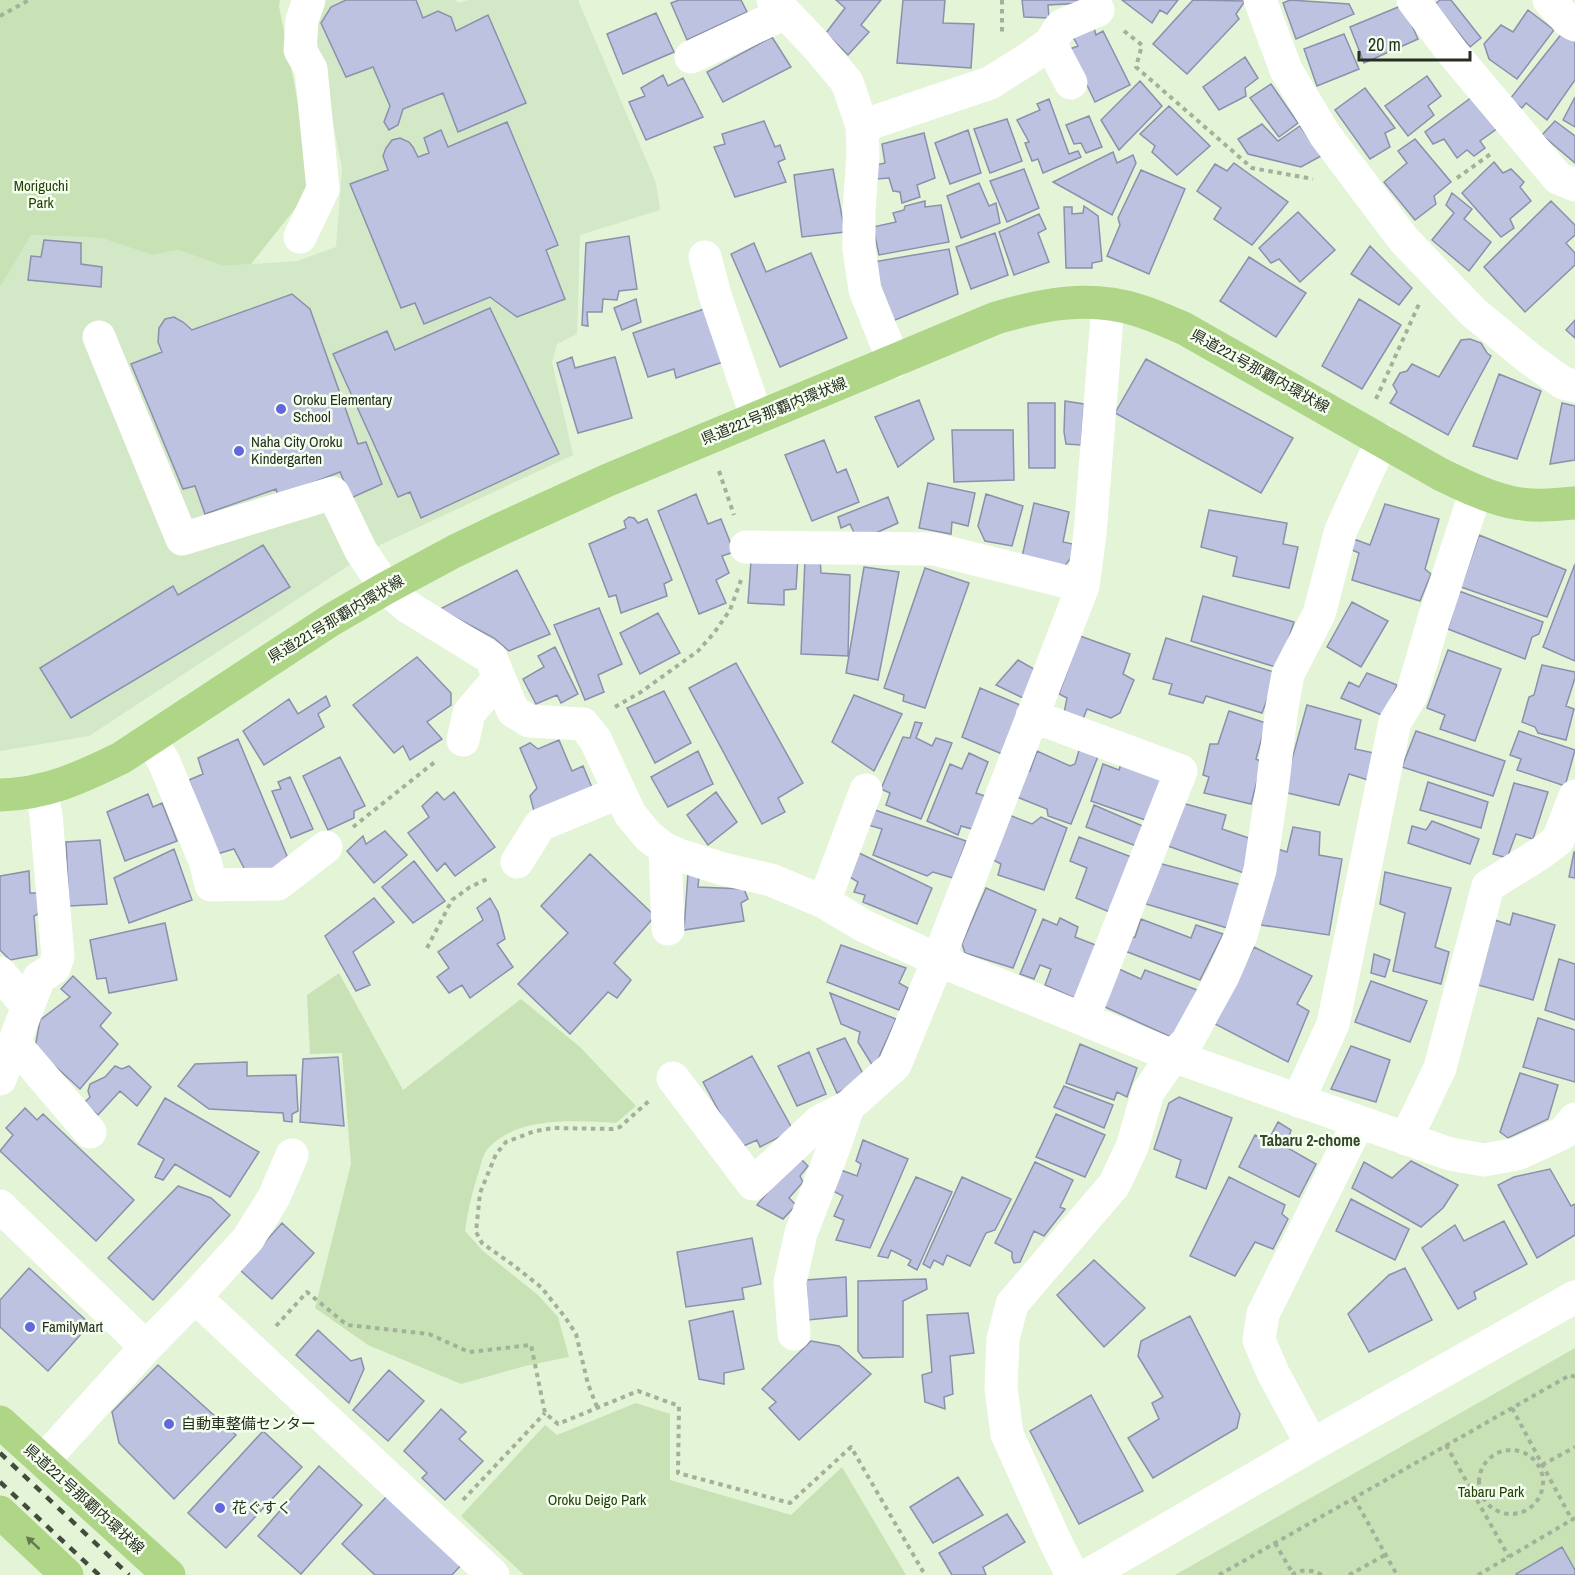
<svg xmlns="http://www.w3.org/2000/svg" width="1575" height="1575" font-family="'Archivo Narrow','Noto Sans JP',sans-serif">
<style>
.built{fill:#d3e8c6}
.green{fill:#c8e2b6}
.building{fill:#bdc2e0;stroke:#8b90ad;stroke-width:1.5}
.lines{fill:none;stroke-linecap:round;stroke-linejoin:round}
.path{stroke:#a4b19a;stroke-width:4;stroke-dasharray:4.5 4.5;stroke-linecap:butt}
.minor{stroke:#fff;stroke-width:33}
.major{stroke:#aed686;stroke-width:33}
.rail{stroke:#434b3d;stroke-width:4.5;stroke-dasharray:8 8;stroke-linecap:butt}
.oneway{fill:#64794f}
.poi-dot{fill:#6266df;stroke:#f4ffed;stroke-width:2}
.labels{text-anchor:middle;stroke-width:5;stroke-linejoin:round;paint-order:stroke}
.park-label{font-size:15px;fill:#253f0b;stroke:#f4ffed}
.street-label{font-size:15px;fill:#272d22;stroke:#f4ffed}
.poi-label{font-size:15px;fill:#272d22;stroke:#f4ffed;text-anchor:start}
.neighbourhood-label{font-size:16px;font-weight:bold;fill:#37452d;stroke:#f4ffed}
</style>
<rect width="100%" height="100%" fill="#e3f4d7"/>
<path class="built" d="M320,0h134l6,3 9,-3h109l78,183 4,27 -80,25 -3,99 -20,10 -5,18 21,93 -193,90 -291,191 -89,15v-464l30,-52 73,3 49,17 26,-5 46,16 73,-5 39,-14 6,-78 -30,-153z"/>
<path class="green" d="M0,0h280l-1,6 35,179 -63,79 -27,2 -46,-16 -26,5 -50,-17 -71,-3 -31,52z
M339,973l64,117 118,-91 59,48 56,59 -20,17c-41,-2 -101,-8 -130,28 -3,5 -5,12 -6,17 -7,21 -12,41 -15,63l18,20 55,44 20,22 11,40 -44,9 -64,18 -93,-39 -53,-37 36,-144 -9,-111 -32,1 -3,-59z
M1575,1348v227h-400z
M636,1403l34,11v66l121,35 51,-48 64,108h-382l-63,-59 84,-91 12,10z"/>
<path class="building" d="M346,0h70l7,18 15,-7 13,6 5,14 32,-16 38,88 -68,29 -15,-39 -40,16 -5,16 -9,5 -5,-8 6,-16 -17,-39 -27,10 -25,-54 10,-16z
M679,0h62l6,12 -60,28 -16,-37z
M836,0h45l-20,25 8,7 -21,23 -22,-22 19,-25z
M903,0h42l-2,23 31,1 -3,44 -74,-5z
M1022,0h80v2l-54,3 1,13 -25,-1z
M1122,0h56l-11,14 -7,-4 -8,13z
M1193,0l52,1 -9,13 3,5 -52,55 -34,-30z
M1290,0l59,4 5,10 -58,25 -13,-36z
M1440,0h11l30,38 -11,9 -35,-43z
M1403,5l15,34 -54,24 -14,-36z
M1528,10l26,20 -37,49 -28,-20 -5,-15 17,-19 12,7z
M656,13l18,39 -51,22 -16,-40z
M1093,24l3,11 7,-4 27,54 -35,17 -25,-53 8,-3 -6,-11z
M1563,32l12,8v40l-28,40 -21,-17 -4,5 -12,-9z
M1344,34l15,35 -42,17 -13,-37z
M772,37l19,30 -68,35 -16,-30z
M1245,57l13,21 -13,10 1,8 -27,14 -16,-23z
M663,75l5,11 15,-8 20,39 -57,23 -17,-38 16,-6 -4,-8z
M1427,76l14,20 -13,10 6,9 -26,21 -23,-30z
M1140,81l22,25 -43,44 -18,-30z
M1271,84l27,39 -19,14 -29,-39z
M1365,88l30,40 -10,5 5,14 -20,12 -35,-49z
M1472,97l26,31 -18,13 5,7 -11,8 -7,-6 -10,8 -13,-19 -11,5 -8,-12z
M1575,97v30l-12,-7z
M1049,99l20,55 9,-3 3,6 -38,16 -5,-14 -6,2 -7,-18 4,-1 -12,-22 23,-10 -3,-6z
M1169,106l41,40 -33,29 -25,-23 3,-6 -15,-12z
M1089,116l13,31 -16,6 -5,-10 -7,1 -8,-19z
M1007,119l15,42 -32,12 -16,-44z
M764,121l11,26 5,-2 5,14 -7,3 8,20 -51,15 -21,-50 11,-3 -3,-10z
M1555,121l20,15v27l-33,-28z
M507,122l51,123 -12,5 19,49 -48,18 -27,-20 -66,27 -9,-21 -14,5 -51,-124 38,-14 -5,-14 3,-8 6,-8 8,-2 9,4 4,5 5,10 11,-4 -5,-15 17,-8 7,17z
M1262,124l16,17 22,-15 21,30 -20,11 -53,-13 -10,-15z
M968,130l13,43 -31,11 -15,-41z
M924,133l11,45 -18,7 3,12 -18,6 -2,-11 -7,-1 -4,-13 -12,1 -1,-14 9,-2 -3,-19z
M1415,139l36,43 -17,14 2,8 -21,16 -31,-38 23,-19 -9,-12z
M1113,152l4,11 16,-8 3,8 -24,52 -59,-33z
M1494,162l9,11 8,-4 13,13 -4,5 11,14 -21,18 4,9 -13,9 -39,-44z
M1234,163l54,39 -36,43 -38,-26 7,-11 -24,-17 18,-27 12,7z
M833,169l12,63 -43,5 -8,-62z
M1024,169l15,39 -32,14 -17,-41z
M1141,170l44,19 -36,85 -42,-18 13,-31 -2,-7z
M979,183l10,23 7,-3 4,20 -39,15 -14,-42z
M1452,193l20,16 -8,10 27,23 -22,29 -37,-31 22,-27 -8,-8z
M925,201v6l16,-2 8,37 -70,13 -6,-28 23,-5 -3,-9 11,-3 1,-4z
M1551,201l24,24v10l-9,8 9,10v12l-50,47 -41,-45z
M1084,206l14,10 4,45 -10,2v5h-26l-2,-61h8v7l11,-1z
M1298,212l37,38 -35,32 -21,-23 -8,4 -12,-15z
M1039,214l7,15 -8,4 11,29 -35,13 -15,-43z
M995,233l13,42 -37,14 -15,-42z
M629,236l8,53 -18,2 -2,9 -14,-1 -1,13h-15l1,14 -6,-1 4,-82z
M44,240l37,3v21l21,3 -1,20 -73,-7 3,-24 10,1z
M754,243l12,29 45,-19 36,85 -67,29 -49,-113z
M1370,246l42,42 -13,17 -48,-31z
M949,249l9,45 -70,29 -15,-61z
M1249,257l57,36 -30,44 -56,-36z
M292,294l18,15 48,135 8,-2 16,42 -31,14 -11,-26 -62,24 -2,-7 -71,25 -10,-28 -12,3 -52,-125 31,-12 -4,-10 1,-14 6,-9 9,-2 9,5 9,8z
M636,299l5,23 -19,8 -8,-22z
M1359,299l42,26 -39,64 -40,-23z
M490,308l69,146 -138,64 -11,-26 -12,5 -65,-143 54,-23 8,19z
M704,309l19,53 -47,16 -2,-9 -26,8 -15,-44z
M1575,320v18l-9,-8z
M1470,339l11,4 6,10 4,3 -43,79 -58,-32 7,-11 -4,-7 7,-12 7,-2 5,-7 27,13 22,-37z
M572,357l3,11 40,-11 17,61 -54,15 -21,-70z
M1146,359l147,79 -32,55 -146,-80z
M1499,374l42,17 -24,68 -44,-13z
M919,400l15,39 -36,28 -23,-50z
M1065,401l19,3 -3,41 -15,-1 -2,-12z
M1028,403h27v65h-26z
M1562,403l13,3v54l-25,4z
M952,430h61l1,50 -60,2z
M824,440l13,33 9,-4 13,33 -47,19 -27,-66z
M928,483l47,10 -7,33 -16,-4 -1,12 -32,-6z
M696,494l12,30 13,-5 13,33 -12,4 7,17 -13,7 10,23 -27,11 -41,-103z
M986,494l37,12 -11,40 -27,-5 -7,-15z
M888,497l10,26 -40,18 -8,-17 -9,4 -3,-11z
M1034,503l35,9 -6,30 10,2 -2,14 -8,10 -41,-11z
M1385,504l54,15 -14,50 6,5 -11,27 -68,-21 7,-27 -7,-3 2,-11 16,6z
M1209,510l78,13 -4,21 15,3 -9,41 -56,-12 4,-19 -36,-10z
M629,517l5,1 4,5 9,-4 25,61 -8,4 3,12 -46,17 -5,-18 -7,2 -20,-53 37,-16 -2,-7z
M1479,535l87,35 -19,47 -86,-30z
M263,545l27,42 -219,131 -31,-50 133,-82 5,9z
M798,557l-2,32 -12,1v15l-36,-2 3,-42z
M820,558l1,15 29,2 -2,81 -47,-2 4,-95z
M1575,564v97l-32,-14z
M864,567l35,5 -21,108 -32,-7z
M925,568l44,15 -44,125 -22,-7 1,-6 -20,-7z
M517,570l33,64 -41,17 -15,-13 -54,-29z
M1459,591l84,31 -4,12 -7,3 -7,22 -77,-30z
M1203,596l91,26 -15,46 -88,-27z
M1352,602l36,19 -27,46 -34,-20z
M599,608l23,56 -24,11 6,17 -19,8 -31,-75z
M658,613l22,40 -40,21 -20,-41z
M1080,636l50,18 -7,20 11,6 -14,33 -9,5 -24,-9 -4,10 -19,-6 3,-15 -8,-4z
M1166,638l111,35 -15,40 -56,-17 -3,7 -34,-9 3,-10 -19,-5z
M555,647l23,47 -17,9 -4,-8 -21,9 -13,-25 21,-12 -6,-11z
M1448,650l53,19 -26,72 -35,-12 5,-14 -18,-7z
M417,657l34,36v12l-24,17 15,17 -32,21 -7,-14 -9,7 -41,-48z
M1018,660l16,9 -11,29 -27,-13z
M736,663l67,120 -25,15 7,14 -23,12 -73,-136z
M1542,665l33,7v6l-9,28 8,3 -8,31 -28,-7 -3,-6 -13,-5 7,-25 5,-2z
M1367,673l30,12 -13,31 -43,-18 8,-16 10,5z
M980,688l40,17 -18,49 -40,-17z
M664,691l27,52 -36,20 -28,-55z
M854,695l48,19 -28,57 -42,-29z
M326,696l4,10 -12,8 6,13 -60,38 -21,-34 46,-32 9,15z
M1307,705l54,15 -6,29 19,4 -6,27 -19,-6 -10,31 -56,-13z
M1229,711l37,12 -10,36 6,3 -11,42 -47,-11 5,-16 -6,-2 7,-31h8z
M915,722l7,1 -6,15 16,8 4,-8 16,5 -31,76 -35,-14 4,-12 -9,-4 22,-52 7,1z
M1416,731l89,30 -12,35 -91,-29z
M1519,731l56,19 -10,36 -48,-16 4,-11 -11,-4z
M238,739l49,117 -10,13 -31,3 -12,-23 -17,5 -28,-74 14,-6 -5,-16z
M559,740l13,31 11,-5 10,24 -58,25 -5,-19 7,-8 -17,-40 10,-5 8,6z
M1080,747l19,7 -28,70 -23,-8 -1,-7 -30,-12 8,-25 5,-1 7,-20 33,15 5,-2z
M698,751l15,33 -45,23 -17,-30z
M969,753l19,9 -12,31 9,3 -13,33 -11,-3 -3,9 -31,-14 23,-57 12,5z
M340,757l25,49 -11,5v7l-26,12 -25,-54z
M1122,760l47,19 -18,43 -60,-21 12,-37 16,6z
M290,777l23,52 -22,9 -19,-47 9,-2 -3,-7z
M1428,782l60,20 -7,26 -61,-18z
M1514,783l34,9 -15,47 -17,-5 -9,24 -14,-4z
M437,792l7,8 10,-8 41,55 -40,29 -10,-13 -8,8 -29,-38 21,-16 -7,-11z
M716,792l21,30 -29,23 -21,-30z
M148,794l5,13 9,-4 15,38 -52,20 -18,-49z
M1182,803l44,12 -4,14 33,11 -11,33 -76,-27z
M1094,805l53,23 -8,19 -53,-20z
M872,809l94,32 -13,37 -20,-6 -6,4 -54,-21 9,-26 -14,-4z
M1009,815l23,9 9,-7 26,11 -23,62 -46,-15 3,-11 -8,-4z
M1432,821l47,18 -9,25 -62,-21 4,-17 14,4z
M1293,827l27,5 -1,23 23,4 -13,76 -68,-10 14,-77 12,4z
M385,831l22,24 -33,28 -27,-32 16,-15 3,8z
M1079,837l55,21 -22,55 -36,-15 11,-30 -17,-7z
M100,840l7,64 -38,2 -3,-64z
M174,849l18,51 -63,23 -15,-45z
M857,852l75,36 -15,36 -54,-22 2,-7 -11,-3 4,-10 -10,-6z
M1574,852h1v26l-6,-1z
M590,854l65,62 -41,47 17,17 -14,18 -9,-6 -38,42 -52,-50 50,-51 -27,-27z
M414,861l31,40 -32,22 -31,-36z
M1158,863l88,23 -12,44 -88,-26z
M29,871l1,22h11l3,18 -10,5 3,39 -27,5 -10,-10v-74z
M1385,872l66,16 -16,59 14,5 -8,32 -48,-13 12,-58 -25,-9z
M688,873l11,3 -1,11 46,2 4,10 -7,4 3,18 -60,9z
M986,888l50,22 -23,58 -48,-15 -3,-9z
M374,898l20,24 -41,30 17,33 -14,6 -31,-55z
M490,898l8,14 7,27 -8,5 16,23 -43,31 -8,-13 -13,8 -12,-16 12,-9 -11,-16 45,-32 -6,-12z
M1513,913l42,12 -22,75 -55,-15 17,-65 15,5z
M1060,918l18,9 -3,10 23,9 -19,54 -34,-15 6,-16 -11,-4 -6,14 -14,-5 23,-55 14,6z
M1141,919l50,19 5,-13 27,9 -23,46 -75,-29 5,-13 5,-1z
M165,923l12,57 -68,13 -3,-15 -9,1 -7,-39z
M841,945l65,23 -7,15 9,5 -9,22 -72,-28z
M1254,947l58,29 -15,28 12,7 -21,51 -73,-38z
M1374,954l16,6 -5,17 -14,-4z
M1559,959l16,5v56l-30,-10z
M1119,969l22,10 4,-9 52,20 -24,48 -70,-32z
M73,976l38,37 -11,13 18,18 -38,45 -45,-41 5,-28 30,-23 -9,-8z
M1371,981l56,20 -17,41 -55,-20z
M830,993l66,26 -22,49 -16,-26 2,-10 -19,-8z
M1538,1018l37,12v52l-52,-15z
M845,1038l21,42 -29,13 -20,-44z
M1080,1044l57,24 -10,29 -10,-5 -3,8 -48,-17z
M1351,1046l39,14 -14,42 -45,-13z
M809,1052l17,42 -29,12 -19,-40z
M752,1056l41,74 -33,17 -3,-7 -18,8 -36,-66z
M338,1057l6,69 -44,-4 3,-63z
M247,1062v14l49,-1 2,36 -6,3v8l-8,-1 -1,-8 -74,-4 -31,-23 17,-22z
M115,1066l7,3 7,-3 22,21 -14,19 -17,-15 -22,24 -14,-12 6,-6 -2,-6 2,-7 15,-7z
M1520,1073l38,12 -10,34 -40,19 -8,-6z
M1064,1086l49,19 -9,23 -50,-21z
M1179,1097l53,21 -26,71 -30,-12 5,-17 -27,-11 15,-46z
M165,1098l94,54 -29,45 -55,-33 -12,16 -8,-3 9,-18 -26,-15z
M25,1108l12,12 6,-6 91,86 -38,41 -96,-90 13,-16 -7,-7z
M1056,1114l49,21 -20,42 -49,-20z
M1278,1122l13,8 -5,17 30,17 -17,33 -60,-30 16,-32 13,6z
M863,1140l45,19 -38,89 -34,-8 8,-20 -10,-4 9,-20 -10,-5 8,-21 16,6 4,-12 -5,-3z
M798,1156l10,10 -8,10 3,6 -14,16 7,7 -13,14 -26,-14z
M1411,1161l47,24 -15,23 -22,19 -69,-39 12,-26 28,16z
M1035,1162l38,18 -13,27 5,2 -21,27 -10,-5 -14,31 -6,1 -2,-5v-6l-17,-9z
M1550,1169l21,37 4,-2v31l-38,23 -39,-73 16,-8z
M916,1177l36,15 -35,78 -9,-5 3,-5 -20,-10 -3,8 -10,-2z
M962,1177l49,22 -16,31 -9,3 -16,33 -23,-11 -4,10 -9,-5 -4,8 -7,-4z
M1229,1177l56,28 -3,9 6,5 -15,30 -18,-7 -20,34 -45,-20z
M178,1186l33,12 19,17 -77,85 -45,-42z
M1351,1199l58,30 -14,31 -59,-29z
M1504,1221l23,43 -53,28 2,7 -18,10 -36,-61 33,-23 9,16z
M282,1223l32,30 -42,46 -32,-29z
M752,1238l9,46 -19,4 2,11 -58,8 -9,-55z
M1094,1260l51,48 -41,39 -47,-52z
M29,1268l61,56 -42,47 -48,-44v-27z
M1405,1268l27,52 -63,32 -21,-38 41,-39z
M846,1277l1,39 -39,4 -2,-40z
M926,1279l1,10 -24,12v56l-40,1 -5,-7v-70z
M733,1311l11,58 -20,4v11l-25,-5 -10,-58z
M968,1313l6,40 -24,3 3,38 -9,3 1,12 -20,-7 -3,-27 10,-3 -5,-57z
M1190,1316l50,98 -3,14 -84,50 -25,-40 31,-19 -7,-16 11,-6 -25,-41 3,-15z
M318,1330l33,31 10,-3 3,11 -15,34 -53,-48z
M811,1341l28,5 32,28 -72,66 -30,-32 7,-6 -14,-13z
M158,1365l78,70 -62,64 -55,-56 -7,-31z
M389,1370l35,31 -36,40 -35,-31z
M1091,1395l52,96 -64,33 -49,-93z
M441,1409l25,23 -7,7 24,22 -38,39 -23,-22 5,-5 -23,-22z
M263,1431l39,36 -76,81 -38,-35z
M319,1466l43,39 -61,69 -43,-38z
M958,1477l25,38 -50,28 -23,-36z
M388,1495l74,69 -10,11h-77l-33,-31z
M1007,1514l18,28 -42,25 3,8h-34l-13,-22z
M1562,1547l13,23v5h-59v-1z"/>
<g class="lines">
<path class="path" d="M1002,0v33
M0,16l29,-16
M1124,31l18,14 -6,22 116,101 61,11
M1457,178l35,-25
M1376,399l43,-95
M719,471l15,44
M615,707l26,-15 57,-41 16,-18 16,-23 11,-30
M353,827l83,-66
M427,948l25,-48 18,-13 17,-8
M276,1326l31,-34 40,33 82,9 40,18 62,-7 14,68 13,11 80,-33 41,15 -1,67 112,30 61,-56 74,128
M597,1407l-9,-23 -12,-50 -11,-17 -24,-30 -28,-22 -31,-22 -6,-11 4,-39 16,-39 10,-12 29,-11 19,-3 58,1 8,-2 29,-26
M1512,1408l60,112
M1446,1445l63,112
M1479 1482a32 32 0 1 1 64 0a32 32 0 1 1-64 0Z
M1542,1465l33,-18
M1354,1498l43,77
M463,1500l82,-87
M1275,1543l18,31
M1219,1575l351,-200 5,2
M1292,1575c9,-7 21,-5 30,0
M1349,1575l36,-20
M1478,1575l97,-57"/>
<path class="minor" d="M773,0l43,45 31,37 15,44 1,29 -4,55v39l6,41 29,72
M1260,0l26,70 39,65 79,105 69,72 57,47 33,24 12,3
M1413,0l39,52 106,126 17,7
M1549,0l19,21 7,4
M1050,43l21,40
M691,57l94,-44
M862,126l128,-43 38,-24 22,-16 11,-17 37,-16
M300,237l23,-48 -12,-120 -11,-19 2,-30 7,-20
M705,257l10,38 42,123
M99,337l83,202 151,-46 28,58 25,37 22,19 83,51 22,53 16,10 54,3 12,15 35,75 19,23 16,12 14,6 44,14 48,11 53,22 40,24 74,34 235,96 277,98 34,6 33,-6 46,-21 12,-14
M746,547l188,2 149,37
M1032,716l149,55 -98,248
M150,739l14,23 41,99 6,24 67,-1 48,-37
M463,740l6,-27 30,-35
M665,849l3,80
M517,862l23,-37 80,-33
M824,902l42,-112
M0,973l28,34
M14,1043l76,89
M673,1078l80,106 67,-63 28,-14
M0,1079l39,-101 15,-10 4,-11 -12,-142 -5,-24
M1298,1101l35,-77 62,-302 17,-28 21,-72 43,-131
M1406,1139l34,-71 48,-182 53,-33 17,-13 17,-44
M0,1206l146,141
M195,1297l53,-58 26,-42 18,-42
M794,1334l-4,-52 11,-49 35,-91 12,-35 47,-42 43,-105 145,-374 7,-52 18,-230
M1312,1445l-39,-72 -14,-33 4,-26 95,-191
M43,1461l103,-114 49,-50 298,278
M1072,1575l-16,-32 -49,-109 -6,-46 2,-49 9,-35 102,-119 18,-38 16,-55 25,-36 14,-14 36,-66 18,-41 19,-65 12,-80 10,-83 6,-33 31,-60 22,-84 41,-90
M1088,1575l224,-130 263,-148"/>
<path class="major" d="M0,795c46,-1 80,-17 121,-37l210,-138 55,-32 69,-37 48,-23 105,-48 388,-162c47,-14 93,-23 141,-8 17,5 32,12 48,19l255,145c23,11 45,22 70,28 21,5 44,3 65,1
M0,1422l169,153
M0,1512l67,63"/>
<path class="rail" d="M0,1453l129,122
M0,1482l99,93"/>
</g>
<defs><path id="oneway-solid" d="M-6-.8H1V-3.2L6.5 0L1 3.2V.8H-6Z" transform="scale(1.5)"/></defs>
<use class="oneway" href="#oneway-solid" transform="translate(33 1543) rotate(-137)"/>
<g class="poi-dot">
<circle cx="281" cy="409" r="6"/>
<circle cx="239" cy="451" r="6"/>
<circle cx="30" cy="1327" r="6"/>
<circle cx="169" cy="1424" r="6"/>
<circle cx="220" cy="1508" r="6"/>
</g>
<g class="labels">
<g class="park-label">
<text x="41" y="191">Moriguchi<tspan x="41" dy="17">Park</tspan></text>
<text x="1491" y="1497">Tabaru Park</text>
<text x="597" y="1505">Oroku Deigo Park</text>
</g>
<g class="street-label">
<text transform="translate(1260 371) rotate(29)" y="5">県道221号那覇内環状線</text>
<text transform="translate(774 411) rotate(-22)" y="5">県道221号那覇内環状線</text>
<text transform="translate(336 619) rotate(-31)" y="5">県道221号那覇内環状線</text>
<text transform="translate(84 1499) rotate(42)" y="5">県道221号那覇内環状線</text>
</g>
<g class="poi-label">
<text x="293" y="405">Oroku Elementary<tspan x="293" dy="17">School</tspan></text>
<text x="251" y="447">Naha City Oroku<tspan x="251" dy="17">Kindergarten</tspan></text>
<text x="42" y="1332">FamilyMart</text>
<text x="181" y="1429">自動車整備センター</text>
<text x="232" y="1513">花ぐすく</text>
</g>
<g class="neighbourhood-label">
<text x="1310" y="1146">Tabaru 2-chome</text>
</g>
</g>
<path d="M1359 51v9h111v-9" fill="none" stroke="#272d22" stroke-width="3"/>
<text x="1368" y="51" font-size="18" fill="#272d22" stroke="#f4ffed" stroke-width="4.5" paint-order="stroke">20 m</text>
</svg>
